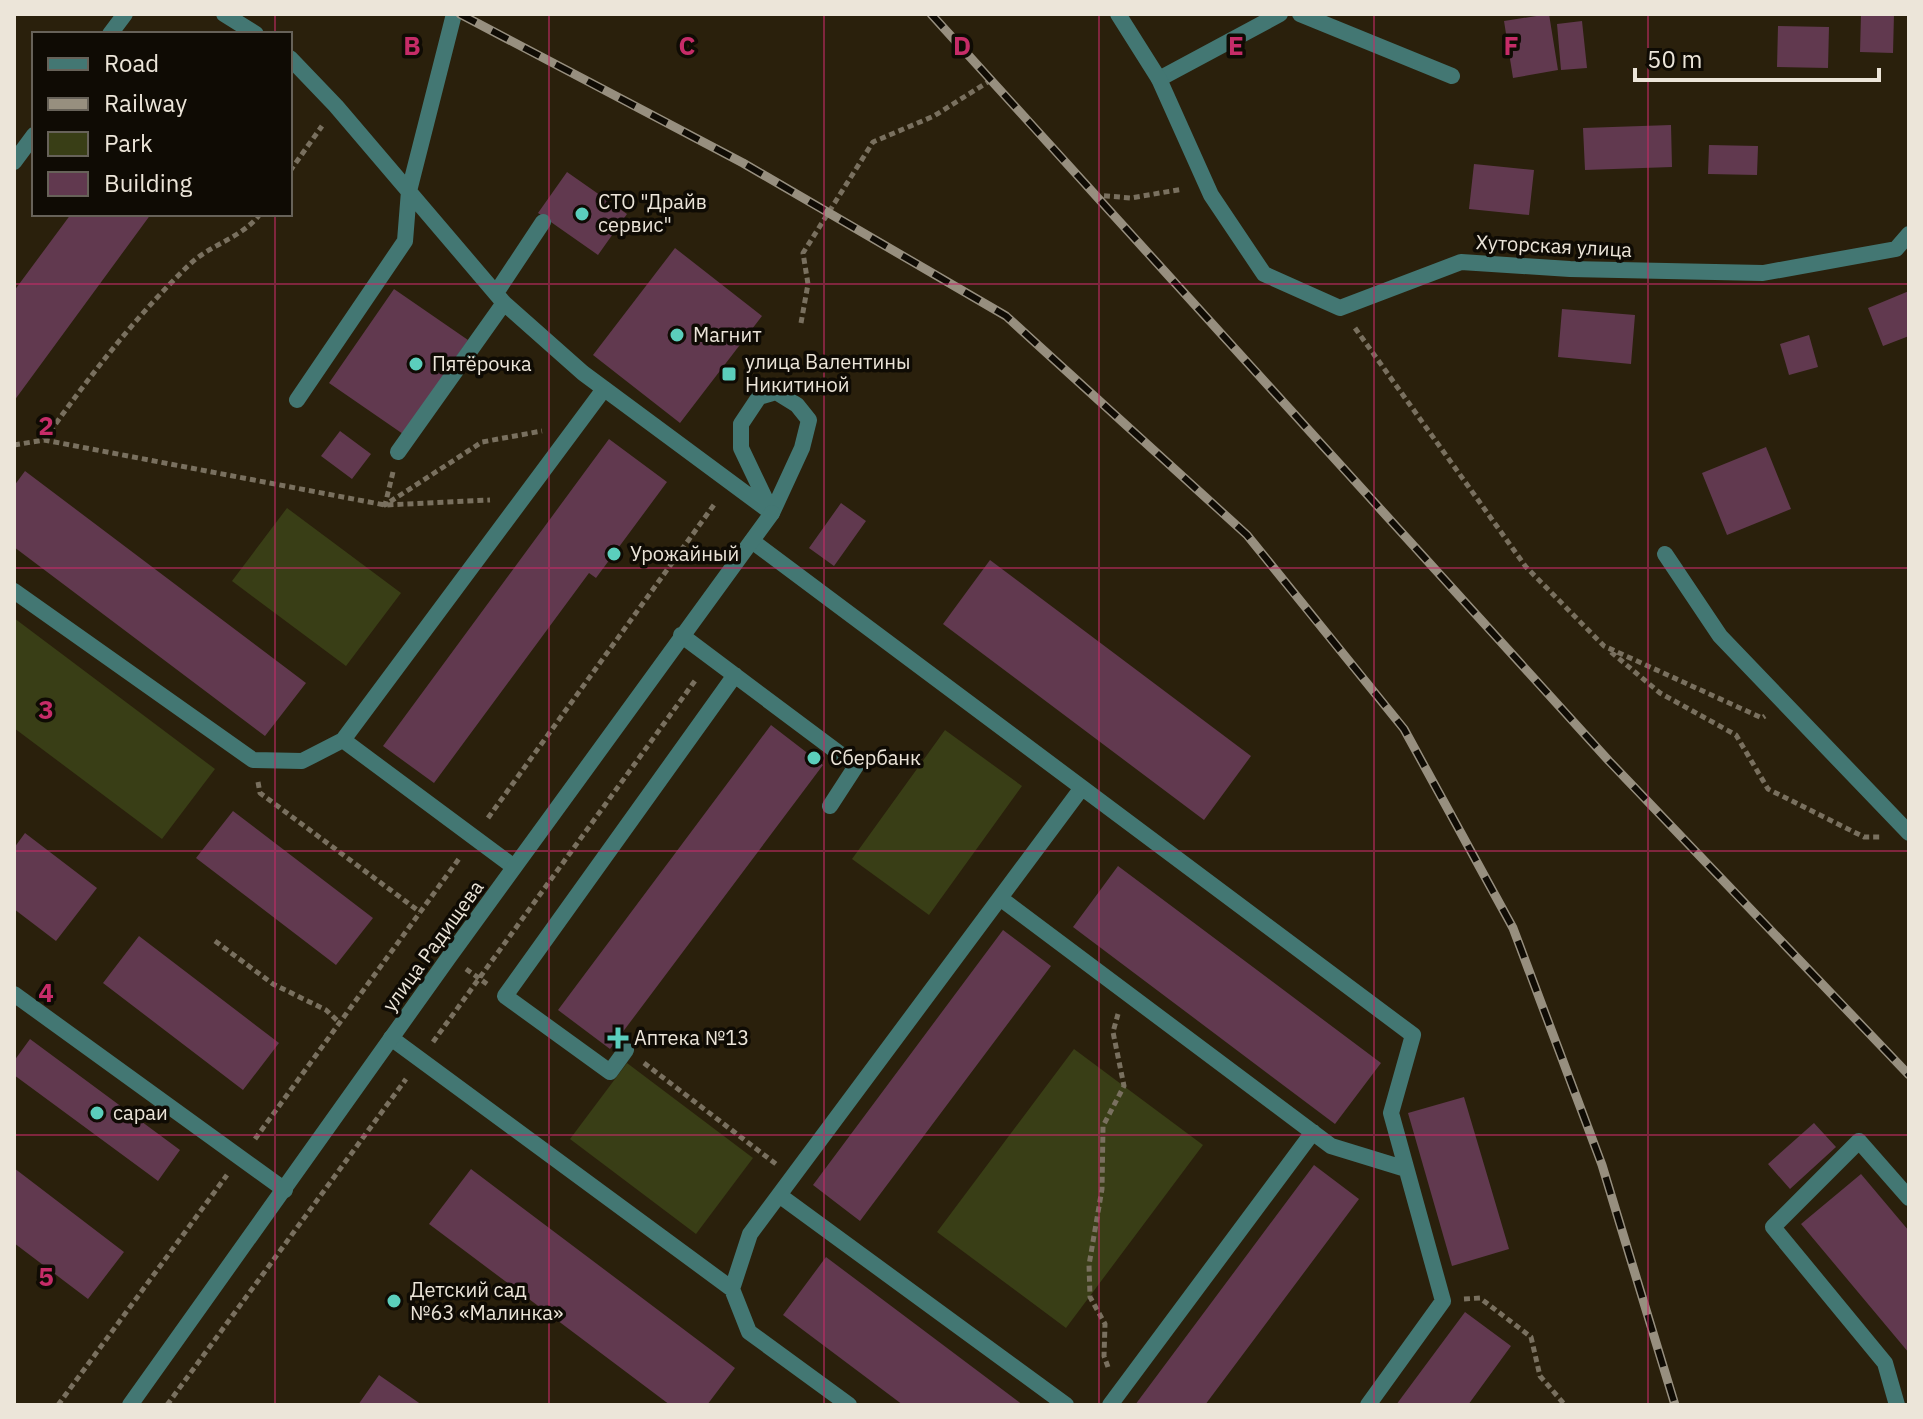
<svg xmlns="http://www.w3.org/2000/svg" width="1923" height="1419" font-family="'IBM Plex Sans',sans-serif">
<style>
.green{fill:#393e16}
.building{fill:#61394f}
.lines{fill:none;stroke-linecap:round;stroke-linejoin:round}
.path{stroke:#79705f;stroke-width:5;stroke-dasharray:6 4;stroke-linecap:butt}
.lane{stroke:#437773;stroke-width:16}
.street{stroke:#437773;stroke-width:16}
.rail-casing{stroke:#978f7f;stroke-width:9}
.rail{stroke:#0f0b04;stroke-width:6;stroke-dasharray:18;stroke-linecap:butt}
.grid{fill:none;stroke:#c62c68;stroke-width:2;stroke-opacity:0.55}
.poi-dot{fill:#5bcebc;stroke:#0f0b04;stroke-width:3}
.labels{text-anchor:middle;stroke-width:7;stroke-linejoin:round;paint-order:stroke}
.poi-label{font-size:20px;fill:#ece5d9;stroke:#0f0b04;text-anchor:start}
.street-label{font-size:20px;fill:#ece5d9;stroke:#0f0b04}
.grid-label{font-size:26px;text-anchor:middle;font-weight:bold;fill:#c62c68;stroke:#0f0b04;stroke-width:7;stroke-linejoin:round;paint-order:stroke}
</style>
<rect width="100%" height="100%" fill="#2a200c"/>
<path class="green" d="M287,508l114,85 -55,73 -114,-85z
M14,618l201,151 -53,70 -148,-111z
M945,730l77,56 -93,129 -77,-56z
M1074,1049l129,96 -137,183 -129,-96z
M627,1063l126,95 -57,76 -126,-95z"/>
<path class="building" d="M1549,14l9,56 -45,8 -9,-57z
M1861,14h33l-1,39 -33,-1z
M1582,21l5,47 -26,2 -4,-46z
M1778,26l51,1 -1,41 -51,-1z
M1671,125l1,42 -87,3 -2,-42z
M1709,145l49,1 -1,29 -49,-1z
M1474,164l60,6 -5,45 -60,-6z
M567,172l60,42 -29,41 -60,-42z
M71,214h80l-137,187v-110z
M675,248l87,68 -82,107 -87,-68z
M394,289l74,51 -65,94 -74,-51z
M1909,291v45l-26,10 -15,-38z
M1562,309l73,6 -4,49 -73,-7z
M1809,335l9,32 -29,8 -9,-31z
M340,431l31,23 -19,25 -31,-23z
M609,439l58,43 -71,96 -7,-5 -155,210 -51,-37z
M1766,447l25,62 -64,26 -25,-62z
M25,471l281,212 -41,53 -251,-189v-61z
M841,503l25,18 -32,45 -25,-18z
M990,560l261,196 -47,64 -261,-196z
M771,725l52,40 -213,284 -52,-39z
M233,811l140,107 -37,47 -140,-107z
M25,833l72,55 -41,53 -42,-32v-61z
M1118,866l263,197 -46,61 -262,-197z
M1003,930l48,36 -191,255 -47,-36z
M139,936l140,107 -36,47 -140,-107z
M30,1039l150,111 -22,31 -144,-106v-14z
M1464,1097l45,152 -57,17 -44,-153z
M1814,1123l22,24 -46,42 -22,-25z
M1314,1165l45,34 -154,206h-70z
M14,1168l110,84 -36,47 -74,-56z
M471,1169l264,199 -28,37h-37l-241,-181z
M1861,1174l48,57v122l-108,-129z
M826,1257l197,148h-120l-120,-90z
M1465,1312l46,34 -43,59h-72z
M379,1375l43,30h-64z"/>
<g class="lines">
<path class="path" d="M290,171l32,-45
M1094,195l37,3 52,-9
M801,323l7,-39 -5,-31 70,-111 61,-26 57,-36
M1355,328l171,239 78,79 158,72 3,-2
M44,440c45,-63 90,-122 146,-176 21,-20 52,-26 70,-50
M14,445l30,-5 341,65 105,-5
M393,472l-8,33 97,-63 60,-11
M1611,652l49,41 76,42 32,54 96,48h17
M258,782l2,11 160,119
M488,818l228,-316
M215,941l58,43 53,26 15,14
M466,969l21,15
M433,1042l264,-364
M644,1063l132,101
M255,1139l206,-283
M1464,1299l16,-1 51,39 9,39 25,29
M1108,1367l-4,-11 1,-32 -15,-27 -1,-32 13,-76 1,-63 21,-40 -11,-54 5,-18
M58,1405l169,-230
M167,1405l239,-326"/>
<path class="lane" d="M224,14l32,20
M1300,14l152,62
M110,34l15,-20
M290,58l46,48 168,197 79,70 189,140
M1159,79l121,-65
M14,162l20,-27
M496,293l47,-71
M776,392l21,13 12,15 -7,28 -30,65 -31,-65v-24l18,-27z
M297,400l108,-159 4,-50 45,-177
M398,452l106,-149
M752,541l661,494 -22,78 52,188 -75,104
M14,591l239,169 49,1 41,-21 261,-351
M681,635l175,131 -26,40
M343,740l171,127
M1000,898l331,248 75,23
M14,994l271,196
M391,1038l341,251
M626,1050l-16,22 -105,-76 230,-321
M779,1195l287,210
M849,1405l-100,-73 -17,-43 18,-55 331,-445
M1110,1405l203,-273
M1897,1405l-12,-42 -112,-136 86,-86 50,57"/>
<path class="street" d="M1118,14l41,65 52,116 53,79 76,34 121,-46 109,7 193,4 133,-24 13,-15
M1665,554l55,82 189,197
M130,1405l319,-448 323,-444"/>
<g class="rail-casing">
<path id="rail" d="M460,14l283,149 263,153 241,219 157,194 109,199 89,237 73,240
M931,14l678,747 300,314"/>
</g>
<use href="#rail" class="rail"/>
</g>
<path class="grid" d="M275,14v20M549,14v1391M824,14v1391M1099,14v1391M1374,14v1391M1648,14v1391M275,214v1191M14,284h1895M14,568h1895M14,851h1895M14,1135h1895"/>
<g class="poi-dot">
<circle cx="582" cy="214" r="8"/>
<circle cx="677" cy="335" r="8"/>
<circle cx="416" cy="364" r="8"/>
<rect x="721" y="366" width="16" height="16" rx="4"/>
<circle cx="614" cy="554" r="8"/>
<circle cx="814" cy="758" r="8"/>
<path d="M614 1026h8v8h8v8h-8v8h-8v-8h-8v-8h8z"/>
<circle cx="97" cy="1113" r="8"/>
<circle cx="394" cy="1301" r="8"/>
</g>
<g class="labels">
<g class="poi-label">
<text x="598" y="209">СТО "Драйв<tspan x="598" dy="23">сервис"</tspan></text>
<text x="693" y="342">Магнит</text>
<text x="745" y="369">улица Валентины<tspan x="745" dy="23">Никитиной</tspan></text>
<text x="432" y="371">Пятёрочка</text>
<text x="630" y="561">Урожайный</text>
<text x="830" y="765">Сбербанк</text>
<text x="634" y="1045">Аптека №13</text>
<text x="113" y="1120">сараи</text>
<text x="410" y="1297">Детский сад<tspan x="410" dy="23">№63 «Малинка»</tspan></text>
</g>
<g class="street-label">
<text transform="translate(1554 246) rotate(3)" y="7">Хуторская улица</text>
<text transform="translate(433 946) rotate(-54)" y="7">улица Радищева</text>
</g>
</g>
<g class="grid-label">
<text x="412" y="55">B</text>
<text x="687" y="55">C</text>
<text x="962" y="55">D</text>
<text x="1236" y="55">E</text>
<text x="1511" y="55">F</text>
<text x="46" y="435">2</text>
<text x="46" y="719">3</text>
<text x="46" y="1002">4</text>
<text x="46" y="1286">5</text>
</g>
<rect width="1923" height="1419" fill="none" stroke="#ece5d9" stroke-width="32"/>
<rect x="32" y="32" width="260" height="184" fill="#0f0b04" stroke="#676259" stroke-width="2"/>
<rect x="48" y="58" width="40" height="12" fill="#437773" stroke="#676259" stroke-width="2"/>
<text x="104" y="72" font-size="24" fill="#ece5d9">Road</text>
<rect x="48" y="98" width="40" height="12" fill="#978f7f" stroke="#676259" stroke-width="2"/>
<text x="104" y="112" font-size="24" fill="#ece5d9">Railway</text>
<rect x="48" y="132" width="40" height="24" fill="#393e16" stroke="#676259" stroke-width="2"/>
<text x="104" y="152" font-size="24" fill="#ece5d9">Park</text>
<rect x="48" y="172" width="40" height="24" fill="#61394f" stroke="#676259" stroke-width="2"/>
<text x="104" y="192" font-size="24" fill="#ece5d9">Building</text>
<path d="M1635 68v12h244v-12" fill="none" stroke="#ece5d9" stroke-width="4"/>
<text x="1647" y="68" font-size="24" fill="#ece5d9" stroke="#0f0b04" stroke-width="6" paint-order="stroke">50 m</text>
</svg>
